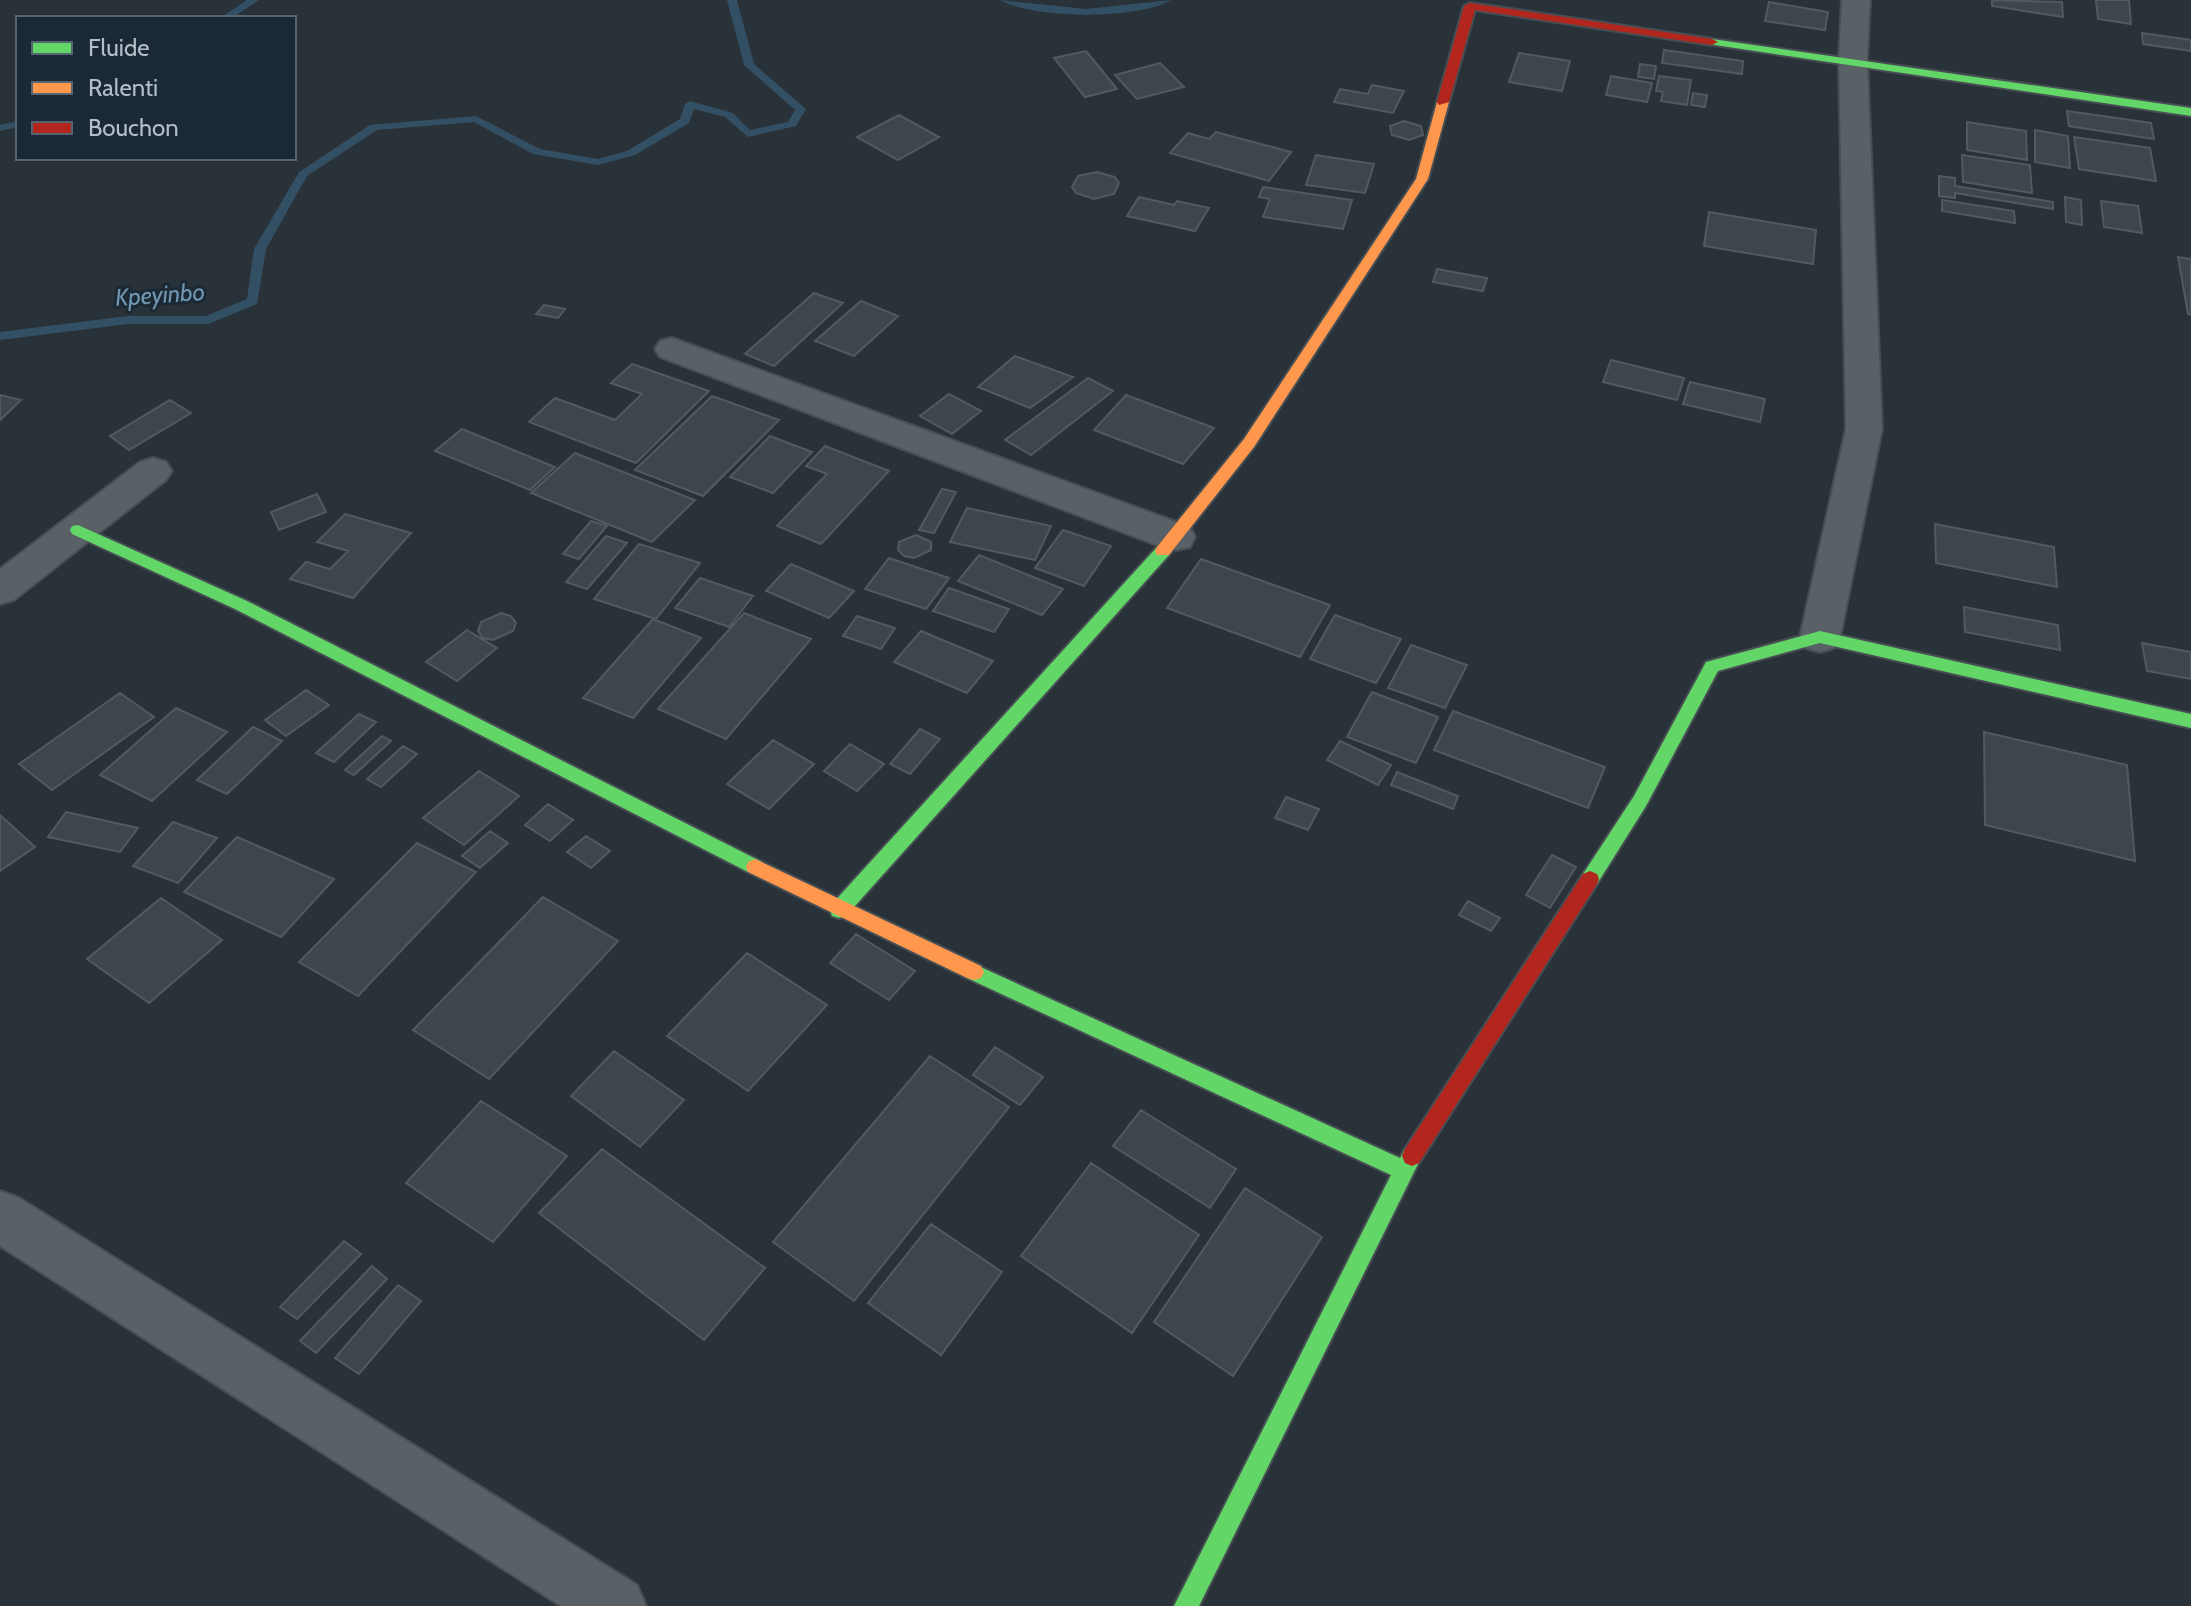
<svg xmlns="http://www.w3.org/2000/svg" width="2191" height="1606" font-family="Cabin,sans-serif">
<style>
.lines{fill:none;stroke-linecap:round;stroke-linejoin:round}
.stream{fill:#334f64;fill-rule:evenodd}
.building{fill:#3e464c;stroke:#515a60;stroke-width:2}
.street-casing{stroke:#474e53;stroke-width:4}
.fast-casing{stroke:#474e53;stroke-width:4}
.slow-casing{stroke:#474e53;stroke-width:4}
.jam-casing{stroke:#474e53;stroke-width:4}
.street{fill:#596066;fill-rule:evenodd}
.fast{fill:#63d668;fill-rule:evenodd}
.slow{fill:#ff974d;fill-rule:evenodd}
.jam{fill:#b3261e;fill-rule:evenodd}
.labels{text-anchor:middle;stroke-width:6;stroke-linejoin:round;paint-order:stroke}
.far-water-label{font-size:24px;font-style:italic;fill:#7096b1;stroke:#1b2934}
</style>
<rect width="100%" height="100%" fill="#293239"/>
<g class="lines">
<path class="stream" d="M247,0h12l-27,18h-12z
M727,0h10l17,64 52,45 -10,17 -48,11 -23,-20 -31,-8 -5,14 -54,32 -37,10 -65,-11 -59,-32 -97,8 -70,46 -41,73 -9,55 -49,20h-80l-128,16v-8l128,-16h78l41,-17 7,-50 45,-77 71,-47 106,-9 64,33 58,10 29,-8 53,-32 5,-15 5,-3 43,12 17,17 38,-8 7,-12 -51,-45z
M1000,0l86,9 85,-9c-32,20 -139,19 -171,0z
M18,121v6l-18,4v-6z"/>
</g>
<path class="building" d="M1992,0l70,2 1,15 -71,-11z
M2096,0h33l2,24 -33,-5z
M1769,2l59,10 -3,18 -60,-9z
M2142,33l49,7v11l-48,-7z
M1664,50l79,11 -1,13 -80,-11z
M1086,51l31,38 -32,8 -31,-39z
M1519,53l51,8 -8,30 -53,-9z
M1160,63l24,24 -47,12 -22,-24z
M1640,64l16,2 -2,13 -16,-2z
M1611,76l41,7 -5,19 -41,-7z
M1659,76l32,4 -4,25 -26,-4 2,-9 -7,-1z
M1372,85l32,6 -11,22 -59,-11 6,-13 28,5z
M1693,93l14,2 -2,12 -14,-2z
M2067,111l84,12 3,16 -85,-13z
M899,115l40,22 -41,23 -41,-23z
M1404,121l17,5 2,9 -14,5 -17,-5 -2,-9z
M1967,122l59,9 1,29 -60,-10z
M2035,130l33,6 2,32 -35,-6z
M1216,132l75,20 -22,29 -99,-28 18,-20 21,6z
M2074,137l76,11 6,33 -77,-12z
M1316,155l58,9 -9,29 -59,-8z
M1962,155l68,10 2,28 -69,-11z
M1097,172l18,5 4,6 -5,11 -20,5 -18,-6 -4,-6 6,-11z
M1939,176l16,2v8l98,16v7l-98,-16v5l-16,-2z
M1263,187l89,13 -9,29 -80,-12 7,-18 -11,-2z
M1139,197l35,8 3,-4 32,7 -14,23 -68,-15z
M2065,197l16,3 1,25 -16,-3z
M1942,200l72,11 1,12 -73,-12z
M2101,201l37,5 4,27 -38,-6z
M1709,212l107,18 -3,34 -109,-18z
M2178,257l13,2v56l-3,-1z
M1437,269l50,9 -4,13 -50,-9z
M814,293l29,10 -69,63 -29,-12z
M861,301l37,15 -44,40 -39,-15z
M544,305l21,4 -7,9 -22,-4z
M1015,356l58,21 -43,31 -52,-21z
M1611,360l73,18 -7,22 -74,-18z
M632,364l77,27 -73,72 -107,-41 26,-24 60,22 27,-26 -31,-11z
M1088,378l25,13 -82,64 -26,-15z
M1690,382l75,17 -5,23 -77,-18z
M949,394l32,17 -29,23 -32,-18z
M0,395l21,5 -21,20z
M1126,395l88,33 -31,36 -89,-34z
M712,396l67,24 -76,76 -68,-26z
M170,400l21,13 -62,37 -19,-14z
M462,429l93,38 -25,23 -95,-39z
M770,436l42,16 -39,41 -43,-16z
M825,446l64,25 -68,73 -44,-18 50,-52 -21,-8z
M575,453l120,47 -43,42 -121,-49z
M942,489l14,3 -22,41 -15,-3z
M317,494l9,18 -47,18 -8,-18z
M967,508l84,18 -16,34 -85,-18z
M345,514l66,19 -58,65 -63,-19 16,-17 24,7 18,-18 -31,-9z
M591,521l16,5 -28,33 -16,-5z
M1935,524l119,23 3,40 -121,-24z
M1063,530l48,16 -27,40 -49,-18z
M916,535l15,7v8l-17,8 -10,-2 -6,-6 1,-8z
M606,536l21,7 -40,46 -21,-7z
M639,544l61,19 -44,56 -62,-20z
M979,555l84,34 -21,26 -84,-34z
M889,558l60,20 -23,31 -61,-20z
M1201,559l129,46 -30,52 -133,-49z
M791,564l63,27 -25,27 -63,-27z
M700,578l53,18 -24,31 -54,-19z
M949,588l60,21 -15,23 -61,-21z
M1964,607l94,18 2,25 -95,-18z
M501,613l10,3 5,7 -3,8 -20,9 -10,-2 -5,-7 3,-9z
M744,613l67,26 -85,100 -68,-30z
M1335,615l66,24 -25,44 -66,-24z
M857,616l38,12 -14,21 -38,-13z
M653,619l48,19 -68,80 -50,-20z
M467,630l30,18 -40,33 -31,-19z
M921,631l72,30 -26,32 -73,-31z
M2142,643l49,9v27l-44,-8z
M1411,645l56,20 -22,43 -57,-20z
M306,690l23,15 -43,31 -21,-16z
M1372,692l66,25 -22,46 -69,-26z
M120,693l34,24 -102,73 -33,-26z
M176,708l51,24 -75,69 -52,-26z
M1453,711l152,56 -17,41 -154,-58z
M359,714l17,8 -42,40 -18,-9z
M253,727l29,14 -55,53 -30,-14z
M920,729l20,10 -30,35 -20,-10z
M1984,732l143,33 8,96 -150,-36z
M382,736l9,5 -37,34 -9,-5z
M773,740l41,24 -45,45 -42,-25z
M1340,741l51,24 -13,20 -51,-25z
M850,744l34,20 -27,27 -33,-20z
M403,746l14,8 -36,33 -14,-8z
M479,771l40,25 -55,49 -41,-27z
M1397,772l61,24 -5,13 -62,-24z
M1286,797l33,12 -11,21 -33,-12z
M548,804l25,16 -23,21 -25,-16z
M66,812l72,16 -18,24 -72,-15z
M0,815l35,32 -35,24z
M173,822l44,16 -39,45 -45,-17z
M490,831l18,12 -28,25 -18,-12z
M586,836l24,15 -19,17 -24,-16z
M237,837l97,42 -53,58 -97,-45z
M417,843l59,29 -118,124 -59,-34z
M1552,855l24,12 -26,41 -24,-13z
M543,897l75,44 -129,138 -76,-49z
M161,898l61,42 -73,63 -62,-44z
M1468,901l32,17 -9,13 -32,-16z
M856,934l59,37 -26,29 -59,-37z
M747,953l80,52 -79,86 -81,-55z
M995,1047l48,30 -23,28 -47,-30z
M614,1051l70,49 -44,47 -69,-51z
M930,1056l79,51 -155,194 -81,-59z
M481,1101l86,55 -74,86 -87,-59z
M1141,1110l95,59 -26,39 -97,-62z
M602,1149l163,119 -61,72 -165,-127z
M1091,1163l108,72 -67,98 -111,-77z
M1245,1188l77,49 -89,139 -79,-54z
M931,1224l71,48 -61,83 -73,-52z
M344,1241l17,13 -64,65 -17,-12z
M372,1266l15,13 -71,74 -16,-12z
M398,1285l23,16 -62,73 -24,-16z"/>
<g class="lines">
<g class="street-casing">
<path id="street" d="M1842,0h28l-3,59 15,370 -42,208 -6,11 -14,4 -14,-4 -6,-11 46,-208 -7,-370z
M672,338l518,189 5,10 -5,10 -14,3 -14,-3 -502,-190 -5,-8 5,-8z
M153,458l13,4 6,9 -6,9 -152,120 -14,4v-35l140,-107z
M0,1191l19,7 618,387 9,21h-85l-561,-360z"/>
</g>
<g class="fast-casing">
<path id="fast" d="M1712,39l479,69v8l-483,-72 -2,-2z
M78,525l169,76 515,261 2,5 -2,5h-14l-513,-263 -163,-75 -2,-4 2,-4z
M1163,545l6,2 2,4 -2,4 -323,361 -7,2 -7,-2 -2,-6 2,-6 325,-357z
M1820,631l371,83v14l-371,-85 -102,28 -72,135 -49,78 -7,3 -7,-3 -2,-5 2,-5 51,-78 72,-134z
M974,964l426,194 5,-9 7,-3 7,3 3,7 -223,450h-25l217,-431 -424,-197 -3,-6 3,-6z"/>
</g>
<g class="slow-casing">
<path id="slow" d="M1443,98l6,4 -21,77 -174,268 -85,108h-12l-2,-4 2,-4 87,-108 172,-260 21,-77z
M755,859l226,107 3,6 -3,6 -7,2 -7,-2 -219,-106 -2,-5 2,-5z"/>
</g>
<g class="jam-casing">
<path id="jam" d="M1470,3l242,36 6,3 -6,3 -237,-35 -26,92 -10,3 -2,-3 27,-96z
M1590,871l7,3 2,5 -2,5 -178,279 -7,3 -7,-3 -3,-7 3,-7 178,-275z"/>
</g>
<use href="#street" class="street"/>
<use href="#fast" class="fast"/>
<use href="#slow" class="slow"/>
<use href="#jam" class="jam"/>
</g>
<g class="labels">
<g class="far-water-label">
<text transform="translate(160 295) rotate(-4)" y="8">Kpeyinbo</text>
</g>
</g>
<rect x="16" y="16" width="280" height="144" fill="#1b2934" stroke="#576570" stroke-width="2"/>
<rect x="32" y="42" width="40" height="12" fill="#63d668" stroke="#576570" stroke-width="2"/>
<text x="88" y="56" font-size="24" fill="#b2bfca">Fluide</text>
<rect x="32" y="82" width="40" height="12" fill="#ff974d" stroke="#576570" stroke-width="2"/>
<text x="88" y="96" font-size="24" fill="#b2bfca">Ralenti</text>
<rect x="32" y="122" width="40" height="12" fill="#b3261e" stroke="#576570" stroke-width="2"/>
<text x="88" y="136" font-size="24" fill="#b2bfca">Bouchon</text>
</svg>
